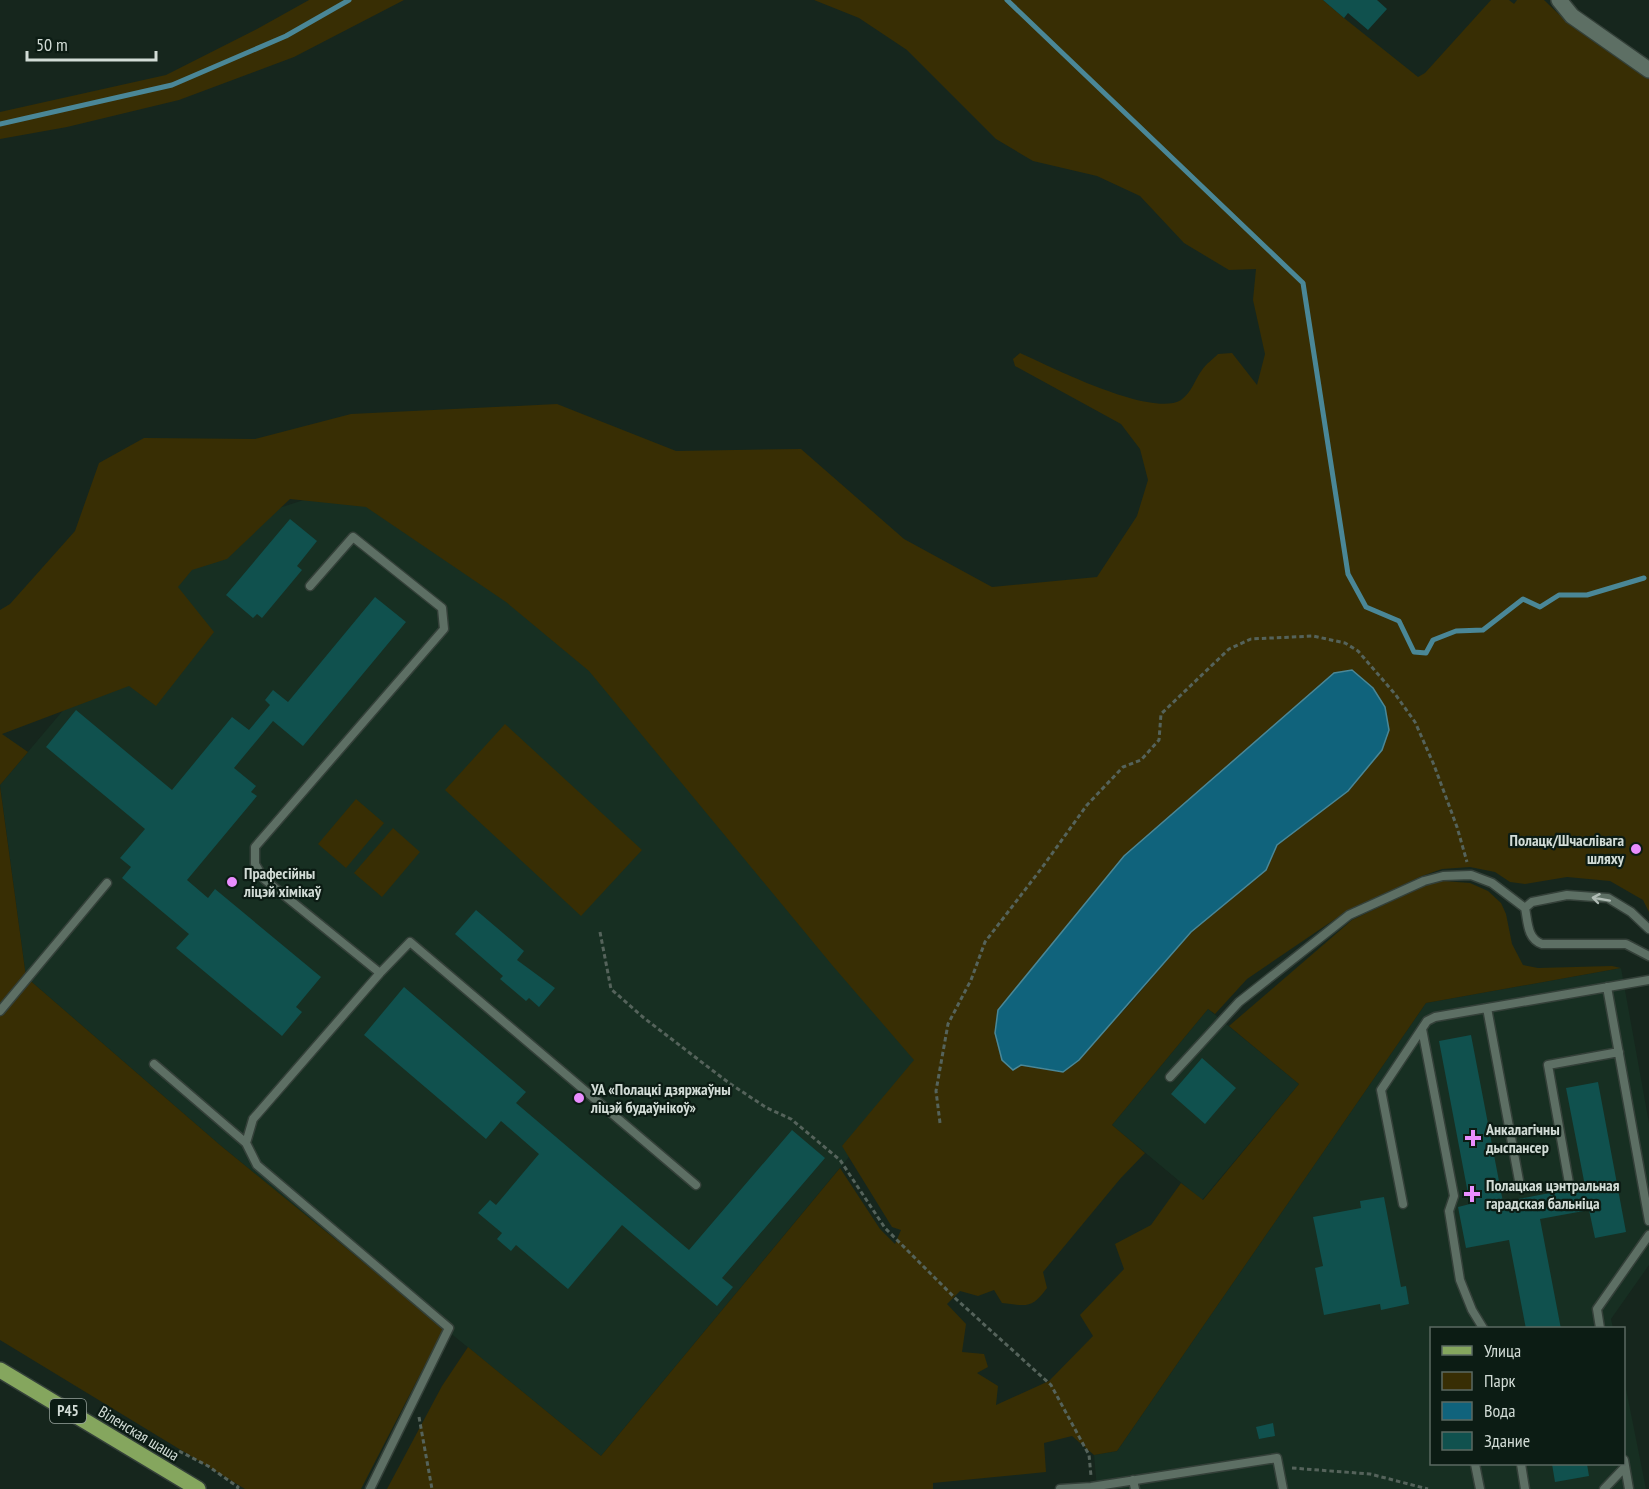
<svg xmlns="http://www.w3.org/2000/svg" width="1649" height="1489" font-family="'PT Sans Narrow',sans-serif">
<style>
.built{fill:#172f22}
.green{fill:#382e04;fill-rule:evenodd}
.water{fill:#10637c;stroke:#4a8797;stroke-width:1.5}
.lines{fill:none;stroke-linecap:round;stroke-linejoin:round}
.stream{stroke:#4a8797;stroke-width:5}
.building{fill:#10514e}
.lane-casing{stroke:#344039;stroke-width:11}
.street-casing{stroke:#344039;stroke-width:18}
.primary-casing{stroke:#344039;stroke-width:18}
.path{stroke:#55635b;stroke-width:3;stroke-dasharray:4.5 3;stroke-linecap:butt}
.lane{stroke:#5d6f64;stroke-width:8}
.street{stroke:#5d6f64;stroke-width:15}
.primary{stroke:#85a65e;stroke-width:15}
.oneway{stroke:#afbbb4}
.poi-dot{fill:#e98dfe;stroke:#0c1c14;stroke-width:2}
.labels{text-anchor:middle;stroke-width:4.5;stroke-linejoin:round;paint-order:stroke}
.shield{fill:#0c1c14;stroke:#97a29c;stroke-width:1.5}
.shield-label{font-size:15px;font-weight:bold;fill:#d2dcd6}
.poi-label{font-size:16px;font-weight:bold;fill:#d2dcd6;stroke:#0c1c14;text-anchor:start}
.street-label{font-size:16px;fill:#d2dcd6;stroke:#0c1c14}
</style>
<rect width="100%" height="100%" fill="#16261d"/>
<path class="built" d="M403,468l268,224 265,360 -335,404 -381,-311 -194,-168 -26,-192 217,-257z
M1621,968l28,155v142l-38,54 2,9h-181v136h192v-85l22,110h-549l-3,-34 23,-4 309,-448z
M1208,1009l91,75 -97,116 -90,-75z"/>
<path class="green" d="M309,0h95l-110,57 -115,43 -112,27 -67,12v-27l166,-37 91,-46z
M814,0h509l21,18 74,59 7,-4 66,-73h18l5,4 3,-4h27l24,23 81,56v833l-6,-12 -33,-19 -43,-4 -42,7 -15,-2 -15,-10 -25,-5 -28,2 -20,7 -75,35 -100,68 -32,35 -7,-5 -96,116 33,28 -25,26 -77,93 4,16c-16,21 -19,18 -45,15l-8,-13 -16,6 -18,-5 -13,13 19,20 -4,28 22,2 4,13 -11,6 21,13 -2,19 53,-24 44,-45 -13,-21 44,-46 -9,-25 36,-19 30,-42 22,17 96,-116 -70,-58 123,-106 74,-35 18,-4 26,2 18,8 13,12 5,11 6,30 11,21 15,3 74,-2 9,2 -195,35 -309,448 -23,4 -22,-19 -28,7 2,29 -113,11v6h-546l55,-103 26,-39 133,109 239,-288 40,61 15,15 6,-14 -9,-3 -50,-81 72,-86 -82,-95 -243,-294 -83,-69 -140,-95 -76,-8 -63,60 -35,11 -14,17 36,45 -58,74 -27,-20 -127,48 26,18 -28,33v-175l10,-6 65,-73 24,-68 45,-25 111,1 96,-25 206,-10 119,47 125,-2 103,90 88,48 105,-10 40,-61 11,-36 -8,-31 -19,-25 -106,-58 -2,-7 7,-6c31,14 132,65 161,47 11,-8 13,-19 21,-30 4,-6 11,-11 16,-16l14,-1 25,32 8,-31 -12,-54 3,-31 -27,1 -45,-27 -44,-47 -43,-20 -64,-15 -37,-22 -89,-89 -48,-32zM1382,750l-34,41 -71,54 -11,25 -75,62 -63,74 -65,66 -42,-7z
M505,724l137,126 -61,66 -136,-126z
M0,786l26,191 194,168 224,183 -83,161h-116l-245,-149z
M356,799l28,24 -38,45 -28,-24z
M393,828l27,24 -38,45 -28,-24z"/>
<path class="water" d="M1352,670l21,18 12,19 4,23 -7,20 -34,41 -71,54 -11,25 -75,62 -112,128 -16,12 -42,-7 -8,5 -11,-10 -7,-27 3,-23 126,-154 210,-183z"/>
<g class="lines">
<path class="stream" d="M1007,0l296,283 45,291 18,33 33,14 15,31 12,1 7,-13 23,-9 27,-1 40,-31 17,8 19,-12h28l57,-17
M0,124l172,-39 114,-49 63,-36"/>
</g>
<path class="building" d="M1323,0h54l10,9 -19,21 -20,-17 -4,5z
M290,519l27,22 -20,25 5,4 -40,48 -5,-4 -4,4 -27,-23z
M375,597l31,25 -103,124 -30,-25 -39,47 22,18 -5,6 6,4 -70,84 21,18 7,-9 106,88 -25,30 6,5 -20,24 -106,-88 13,-14 -67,-56 9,-11 -11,-9 25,-29 -99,-82 30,-37 96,80 60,-73 17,13 21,-25 -5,-5 8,-10 15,12z
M476,910l48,41 -7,9 38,28 -16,19 -10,-9 -3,3 -26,-22 3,-3 -48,-42z
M404,987l122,105 -10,11 173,147 103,-120 33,28 -103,120 11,9 -16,19 -95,-81 -54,64 -52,-44 -5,6 -14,-12 5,-6 -24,-20 12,-13 6,5 43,-51 -38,-33 -15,18 -122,-104z
M1471,1035l32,167 82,-16 -19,-98 32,-6 28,150 -31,6 -6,-28 -49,9 21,110h-35l-17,-89 -43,8 -8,-41 12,-3 -31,-163z
M1202,1058l34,30 -31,36 -34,-30z
M1384,1197l17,90 5,-1 3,18 -28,6 -1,-6 -56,11 -9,-47 8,-2 -10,-49 48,-9 -1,-7z
M1273,1423l2,13 -16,3 -3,-12z
M1552,1464h35l2,12 -34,6z"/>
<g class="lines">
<g class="lane-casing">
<path id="lane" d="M310,586l43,-49 89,71 2,21 -189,218v17l9,15 116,94
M1649,929l-18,-17 -23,-14 -41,-3 -35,7 -7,6c3,14 2,31 17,36h84l23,12
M1607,987l42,234
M1487,1008l33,178
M0,1011l107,-128
M1422,1029l32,167 -5,15 11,69 12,30 11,18
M154,1064l92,79
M1170,1077l69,-75 110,-87 75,-34 19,-5 28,-1 21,8 33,25
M1569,1183l-21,-118 71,-13
M1403,1204l-22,-114 46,-69 8,-4 214,-37
M1600,1328l-3,-19 52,-74
M1624,1460l5,29
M1475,1464l5,25
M1521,1464l4,25
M1133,1480l2,9
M370,1489l79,-161 -192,-163 -11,-22 7,-24 127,-146 30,-31 286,243
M1060,1489l31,-2 186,-29 6,31
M1604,1489l21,-22"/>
</g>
<g class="street-casing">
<path id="street" d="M1559,0l13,16 77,54"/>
</g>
<g class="primary-casing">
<path id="primary" d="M0,1370l198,119"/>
</g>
<path class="path" d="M600,932l11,57 33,29 85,65 38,25 24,11 49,41 45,68 71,71 95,86 38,70 2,21
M940,1123l-4,-32 12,-67 23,-44 14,-38 56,-73 46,-64 36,-38 18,-7 18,-20 2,-26 68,-65 22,-10 62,-3 32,7 13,8 37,43 20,28 19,43 23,62 10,35
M419,1417l13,72
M179,1451l29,15 30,21 -1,2
M1292,1468l78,6 58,15"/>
<use href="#lane" class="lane"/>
<use href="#street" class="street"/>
<use href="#primary" class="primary"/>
</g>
<defs><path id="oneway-shaft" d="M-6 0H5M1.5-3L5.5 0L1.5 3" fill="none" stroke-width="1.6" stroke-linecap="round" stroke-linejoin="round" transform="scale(1.5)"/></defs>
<use class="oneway" href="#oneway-shaft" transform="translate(1601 899) rotate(-170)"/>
<g class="poi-dot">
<circle cx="1636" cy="849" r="6"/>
<circle cx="232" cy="882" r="6"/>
<circle cx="579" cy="1098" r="6"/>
<path d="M1470 1129h6v6h6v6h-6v6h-6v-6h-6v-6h6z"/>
<path d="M1469 1185h6v6h6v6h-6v6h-6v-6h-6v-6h6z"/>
</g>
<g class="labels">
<rect class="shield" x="50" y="1399" width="36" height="24" rx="4.5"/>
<g class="shield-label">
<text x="68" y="1416">Р45</text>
</g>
<g class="poi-label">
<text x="1624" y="846" text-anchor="end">Полацк/Шчаслівага<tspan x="1624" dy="18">шляху</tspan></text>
<text x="244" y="879">Прафесійны<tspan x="244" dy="18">ліцэй хімікаў</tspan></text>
<text x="591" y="1095">УА «Полацкі дзяржаўны<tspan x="591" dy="18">ліцэй будаўнікоў»</tspan></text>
<text x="1486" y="1135">Анкалагічны<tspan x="1486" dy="18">дыспансер</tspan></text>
<text x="1486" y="1191">Полацкая цэнтральная<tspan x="1486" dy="18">гарадская бальніца</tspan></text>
</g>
<g class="street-label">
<text transform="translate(139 1433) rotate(31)" y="6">Віленская шаша</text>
</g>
</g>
<rect x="1430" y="1327" width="195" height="138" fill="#0c1c14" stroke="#5b6962" stroke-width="1.5"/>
<rect x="1442" y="1346" width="30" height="9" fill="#85a65e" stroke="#5b6962" stroke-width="1.5"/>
<text x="1484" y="1357" font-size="18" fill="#d2dcd6">Улица</text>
<rect x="1442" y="1372" width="30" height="18" fill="#382e04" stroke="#5b6962" stroke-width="1.5"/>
<text x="1484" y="1387" font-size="18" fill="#d2dcd6">Парк</text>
<rect x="1442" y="1402" width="30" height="18" fill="#10637c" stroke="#5b6962" stroke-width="1.5"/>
<text x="1484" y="1417" font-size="18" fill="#d2dcd6">Вода</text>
<rect x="1442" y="1432" width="30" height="18" fill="#10514e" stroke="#5b6962" stroke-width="1.5"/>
<text x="1484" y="1447" font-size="18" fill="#d2dcd6">Здание</text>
<path d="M27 51v9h129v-9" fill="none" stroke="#d2dcd6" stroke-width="3"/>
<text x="36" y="51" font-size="18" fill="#d2dcd6" stroke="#0c1c14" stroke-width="4.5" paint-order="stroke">50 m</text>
</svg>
